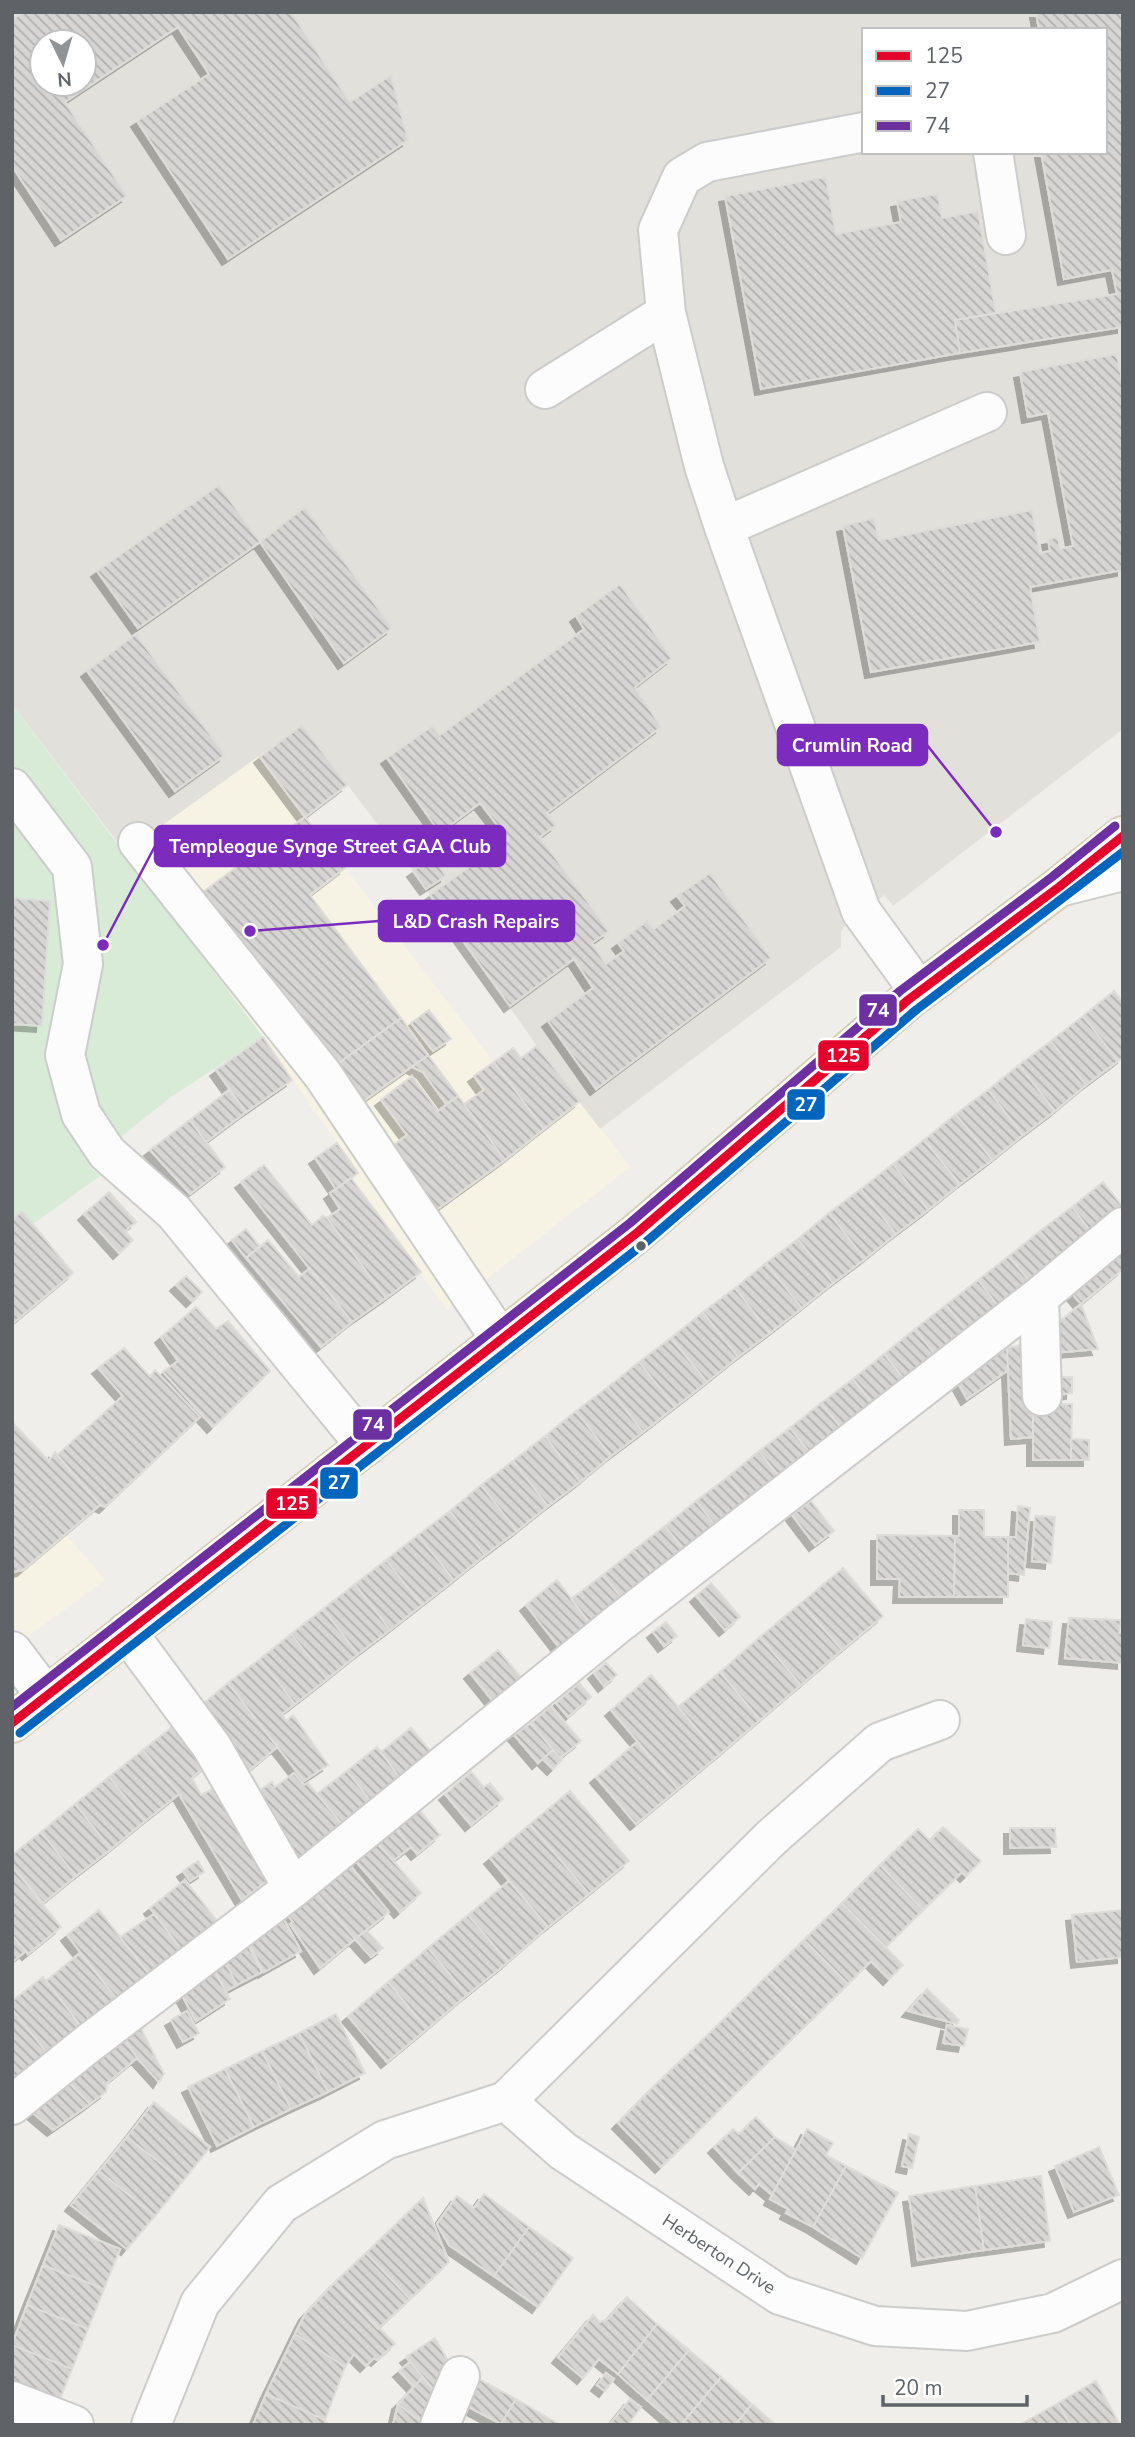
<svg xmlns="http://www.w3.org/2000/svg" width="1135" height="2437" font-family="'Nunito Sans',sans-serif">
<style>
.commercial{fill:#f7f3e4}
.education{fill:#e2e0da;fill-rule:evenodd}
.green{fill:#d8ebd6}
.building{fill:url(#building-back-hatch);stroke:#deddd9;stroke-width:2;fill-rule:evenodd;filter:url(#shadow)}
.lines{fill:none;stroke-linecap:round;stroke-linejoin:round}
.minor-casing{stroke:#cbcccc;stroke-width:42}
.major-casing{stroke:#d7ceb8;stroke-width:42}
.minor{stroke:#fdfcfc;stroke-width:38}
.major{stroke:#f4f2e9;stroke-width:38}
.bus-1-casing{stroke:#fff;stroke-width:14}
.bus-2-casing{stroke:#fff;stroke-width:14}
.bus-3-casing{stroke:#fff;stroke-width:14}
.bus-1{stroke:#e4002b;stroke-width:9}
.bus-2{stroke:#0065bd;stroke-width:9}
.bus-3{stroke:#6c30a1;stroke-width:9}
.bus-dot{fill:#5f6368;stroke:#fff;stroke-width:2.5}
.labels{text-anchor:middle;stroke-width:5;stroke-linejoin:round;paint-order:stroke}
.street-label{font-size:18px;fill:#5f6368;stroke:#fff}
.leader{fill:none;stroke:#7b2cbf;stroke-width:2.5}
.callout-dot{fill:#7b2cbf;stroke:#fff;stroke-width:2.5}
.callout{fill:#7b2cbf;stroke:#7b2cbf;stroke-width:2.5}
.callout-label{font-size:19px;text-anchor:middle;font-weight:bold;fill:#fff}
.line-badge{stroke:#fff;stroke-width:2.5}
.badge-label{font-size:19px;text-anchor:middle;font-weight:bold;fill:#fff}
</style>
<defs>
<pattern id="building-back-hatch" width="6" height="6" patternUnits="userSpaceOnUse" patternTransform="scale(1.75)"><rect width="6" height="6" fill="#d6d5d3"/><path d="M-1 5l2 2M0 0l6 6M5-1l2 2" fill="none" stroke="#b1b0af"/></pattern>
<filter id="shadow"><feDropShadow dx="-6" dy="6" stdDeviation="0" flood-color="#0004"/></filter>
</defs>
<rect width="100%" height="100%" fill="#efeeea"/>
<path class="commercial" d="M302,725l45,60 -41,32 238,311 36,-27 50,66 -183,143 -96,-132 7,-5 -95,-136 -138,-185z
M12,1471l93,109 -93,68z"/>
<path class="education" d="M12,12h1111v717l-230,177 -8,-11 -37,25 -7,12v15l-241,182 -63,-83 -124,-175 -111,-146 -177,127 -113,-148zM864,30h241v122h-241zM42,42h42v42h-42z"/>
<path class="green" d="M12,704l251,333 -92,60 -53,42 2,4 -30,24 10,9 -67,48 -11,-12 -10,8z"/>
<path class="building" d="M23,12h268l59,90 41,-27 17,65 -180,119 -91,-138 72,-47 -31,-47 -113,75 62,94 -66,44 -49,-74v-146zM42,42h42v42h-42z
M1036,12h87v315l-163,26 -5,-33 162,-26 -5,-24 -48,9 -23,-127h64v-122h-66z
M826,177l10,57 65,-12 -4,-21 41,-7 4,24 36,-7 18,102 -41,7 5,33 -199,36 -36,-193z
M1117,354l6,32v184l-93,17 10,55 -169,30 -28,-146 31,-8 5,22 153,-30 8,43 10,-2 -2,-12 10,-2 2,12 13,-3 -25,-133 -20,4 -8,-45z
M219,485l41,57 -122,86 -41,-57z
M305,507l87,121 -48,35 -84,-121z
M620,584l52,74 -37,29 26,40 -114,86 9,12 -16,12 69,94 -17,12 14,21 18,-13 -6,-8 29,-22 7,8 31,-23 -8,-10 33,-23 61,85 -175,131 -48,-68 45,-33 -19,-29 -64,47 -80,-111 78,-56 -28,-36 -40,30 -53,-75 45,-32 8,9 144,-106 -8,-13z
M136,634l89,121 -50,36 -88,-120z
M302,725l45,60 -42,32 -45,-60z
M305,817l40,51 -35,27 91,123 -68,49 -133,-173z
M433,857l13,19 -20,13 -13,-18z
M12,898l38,3 -8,125 -30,-2z
M1114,991l9,11v55l-5,4 -35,-45z
M429,1010l22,29 -18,12 -22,-28z
M1083,1016l35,45 -32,24 -35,-44z
M401,1018l27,37 -69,49 -26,-37z
M263,1037l29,43 -46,32 -30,-42z
M1051,1041l35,44 -31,26 -36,-46z
M537,1046l43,55 -36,28 -50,-67 19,-14 8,10z
M428,1055l30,41 -12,8 -23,-32 -11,-5z
M494,1062l50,67 -39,31 -41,-56 20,-14 -10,-14z
M1019,1065l36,46 -32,24 -35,-45z
M412,1076l26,35 20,-15 47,64 -69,50 -46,-62 17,-13 -26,-35z
M229,1090l17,22 -40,30 -16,-22z
M988,1090l35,45 -31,25 -36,-46z
M956,1114l36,46 -32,24 -36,-44z
M190,1120l35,47 -35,27 -40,-44z
M924,1140l36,44 -32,26 -35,-46z
M337,1143l21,30 -22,16 -21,-31z
M893,1164l35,46 -32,24 -35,-45z
M264,1165l48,60 11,-9 4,2 59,80 -34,24 -111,-140z
M351,1178l70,94 -35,26 -59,-80 13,-9 -10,-16z
M1103,1182l20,25v11l-27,20 -24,-31z
M861,1189l35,45 -31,25 -36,-46z
M109,1192l27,30 -11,9 8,9 -14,13 -35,-39z
M1072,1207l24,31 -31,25 -25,-32z
M22,1211l51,62 -61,51v-104z
M829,1213l36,46 -32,24 -35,-44z
M246,1229l14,18 -14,11 -14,-18z
M1040,1231l25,32 -31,24 -25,-31z
M798,1239l35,44 -31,25 -36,-45z
M268,1240l31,37 11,-9 42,54 -31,25 -75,-89z
M1114,1245l9,10v14l-42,35 -16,-19z
M1009,1256l25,31 -31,25 -25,-32z
M766,1263l36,45 -32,25 -35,-45z
M186,1276l16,16 -10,9 -16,-16z
M978,1280l25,32 -32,24 -25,-31z
M735,1288l35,45 -32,24 -35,-45z
M1081,1304l17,45 -45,4 -3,-24z
M946,1305l25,31 -31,25 -25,-32z
M196,1307l20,22 12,-8 42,50 -57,56 -50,-55 15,-11 -17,-24z
M703,1312l35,45 -31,25 -36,-44z
M915,1329l25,32 -31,24 -25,-31z
M671,1338l36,44 -32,25 -36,-45z
M1026,1344l7,60v33l-22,2 -4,-91z
M124,1348l26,29 5,-7 45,47 -95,90 -5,-2 -43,-50 66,-59 -25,-28z
M1007,1348l1,22 -41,29 -9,-16z
M884,1354l25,31 -31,25 -25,-31z
M639,1362l36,45 -32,25 -35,-45z
M1058,1377h14v16l-14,2z
M853,1379l25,31 -32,24 -25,-31z
M608,1387l35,45 -32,24 -35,-45z
M821,1403l25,31 -31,25 -25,-31z
M1033,1404h39l-1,56h-38z
M576,1411l35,45 -31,26 -35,-46z
M12,1422l37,39 6,-9 45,53 -77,65 -11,2z
M790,1428l25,31 -31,24 -25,-32z
M545,1436l35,46 -32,24 -35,-45z
M1071,1439l18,1v20h-18z
M759,1451l25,32 -31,25 -25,-31z
M513,1461l35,45 -31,25 -36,-46z
M728,1477l25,31 -32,25 -25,-32z
M481,1485l36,46 -32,24 -35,-44z
M696,1501l25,32 -31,24 -25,-31z
M811,1501l23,30 -19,14 -23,-30z
M1018,1506l12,2 -6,67 -16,-2v-36h8z
M959,1510h25v27h24v60h-54l1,-61h4z
M450,1511l35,44 -31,25 -36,-45z
M1035,1516l20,1 -4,46 -19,-2z
M665,1526l25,31 -31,25 -25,-32z
M418,1535l36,45 -32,25 -36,-45z
M877,1535l78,1 -1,61h-55l1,-18h-23z
M634,1550l25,32 -31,24 -25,-31z
M386,1560l36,45 -32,25 -35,-46z
M843,1568l40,48 -41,34 -41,-47z
M603,1575l25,31 -32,25 -25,-32z
M557,1580l39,51 -31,24 -39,-50z
M711,1583l29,34 -15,13 -29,-34z
M355,1584l35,46 -32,24 -35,-45z
M801,1603l41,47 -41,35 -41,-48z
M323,1609l35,45 -31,25 -36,-45z
M1069,1618l52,2 -2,13 4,1v29l-58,-5z
M1026,1619l26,3 -3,26 -26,-3z
M666,1622l11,14 -13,10 -11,-14z
M291,1634l36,45 -32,25 -35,-45z
M760,1637l41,48 -41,35 -40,-48z
M498,1650l27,32 -29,23 -26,-32z
M260,1659l35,45 -13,10 4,7 7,-6 35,50 -24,16 -76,-98z
M606,1663l11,12 -13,11 -10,-13z
M720,1672l40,48 -41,35 -41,-48z
M651,1675l68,80 -41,34 -67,-79z
M228,1683l49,64 -33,28 -47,-66z
M579,1683l12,14 -23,20 -12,-14z
M551,1706l30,35 -21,17 -29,-35z
M177,1723l31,41 -16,14 9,17 17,-9 49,95 -25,19 -63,-106 -36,-44z
M531,1723l22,27 -15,13 -24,-28z
M411,1728l21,25 -32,25 -19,-26z
M637,1742l41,47 -42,35 -40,-47z
M377,1747l23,31 -30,22 -23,-29z
M143,1750l36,44 -34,27 -36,-44z
M553,1750l9,10 -9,9 -10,-10z
M347,1771l23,29 -29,23 -24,-29z
M471,1772l13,15 6,-4 13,16 -32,26 -26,-31z
M294,1773l10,12 4,-2 33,40 -48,40 -39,-69 18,-12 3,5z
M109,1777l36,44 -34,28 -36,-45z
M570,1791l59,70 -40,33 -59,-70z
M75,1804l36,45 -35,27 -35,-44z
M417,1807l23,28 -23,19 -23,-28z
M530,1824l59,70 -41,33 -58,-69z
M394,1826l17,21 -18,14 -18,-21z
M943,1827l38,34 -15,15 -36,-35z
M1010,1828h45l1,19 -46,1z
M918,1829l44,43 -39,38 -43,-45z
M41,1832l35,44 -33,27 -31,-37v-11z
M375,1840l46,53 -21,19 -47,-54z
M198,1861l6,11 -14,9 -7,-10z
M348,1863l41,49 -34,27 -41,-49z
M880,1865l43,45 -37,37 -44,-44z
M12,1866l49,61 -33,27 -16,-19z
M185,1880l33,42 -36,28 -32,-42z
M509,1881l39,46 -40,35 -40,-47z
M314,1890l41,49 -35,29 -30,-44 3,-2 -7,-9z
M842,1903l61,62 -14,14 -18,-18 -23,23 -44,-44z
M99,1910l50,64 -32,25 -50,-64z
M1123,1910v47l-46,5 -5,-47z
M154,1914l28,36 -33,24 -29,-37z
M468,1915l40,47 -41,33 -39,-47z
M282,1916l19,35 -37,21 -19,-35z
M366,1930l17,18 -12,9 -16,-18z
M12,1936l14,15 -14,11z
M804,1940l44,44 -38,37 -44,-44z
M246,1941l16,31 -25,13 -16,-31z
M428,1948l39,47 -40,34 -39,-47z
M80,1953l37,46 -36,27 -35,-45z
M221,1954l16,31 -11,6 -16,-28z
M210,1963l20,36 -34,22 -18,-33z
M43,1977l38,49 -34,27 -35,-44v-8z
M766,1977l44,44 -38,37 -43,-44z
M388,1982l39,47 -40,33 -39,-46z
M927,1989l32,31 -2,4 -49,-13z
M12,2009l35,44 -35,28z
M187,2011l12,22 -16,9 -12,-22z
M336,2014l29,59 -37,19 -29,-59z
M729,2014l43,44 -38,37 -43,-44z
M137,2021l27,53 -5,8 -22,-24 -16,-24z
M947,2025l21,4 -4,17 -21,-3z
M299,2033l29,59 -37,17 -29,-58z
M121,2034l16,24 -30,25 -1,9 -16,12 -26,-26z
M262,2051l29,58 -37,18 -29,-58z
M691,2051l43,44 -37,37 -44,-45z
M225,2069l29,58 -37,19 -29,-59z
M64,2078l26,26 -37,26 -26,-22z
M653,2087l44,45 -36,35 -43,-44z
M154,2102l56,45 -27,34 -56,-44z
M756,2117l19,20 -37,36 -24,-26 19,-18 6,5z
M807,2129l26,14 -7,12 20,11 -33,61 -27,-14 2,-4 -18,-10z
M909,2134l10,3 -7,31 -10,-2z
M127,2137l56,44 -28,35 -56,-45z
M775,2137l21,13 -24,45 -13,-11 -4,5 -17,-16z
M1099,2147l20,48 -45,17 -19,-46z
M846,2166l52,27 -36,65 -49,-31z
M99,2171l56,45 -28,33 -56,-44z
M1041,2176l9,65 -66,9 -9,-64z
M975,2186l9,64 -66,10 -9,-64z
M484,2194l45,33 -35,49 -45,-31 -12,-21 20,-28 17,12z
M423,2198l26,64 -39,37 -44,-46z
M59,2225l61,24 -16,40 -61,-24z
M529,2227l44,31 -35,49 -44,-31z
M366,2253l44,46 -32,30 -43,-47z
M43,2265l61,24 -16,40 -61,-24z
M335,2282l60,62 -18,16 -3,-2 -8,8 -12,-12 -9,13 -50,-33 10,-20z
M627,2297l30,27 -39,50 -19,-15 -16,19 -25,-21 35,-42 7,7 8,-3z
M27,2305l61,24 -16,40 -60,-24z
M657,2324l32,26 -42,50 -29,-26z
M295,2334l50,33 -20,53 -59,-26z
M435,2338l16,28 -12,30 -33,-39z
M12,2345l60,24 -16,40 -44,-18z
M689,2350l32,27 -40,48h-5l-29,-25z
M410,2362l13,15 -9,10 -15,-16z
M606,2373l8,6 -9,12 -8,-6z
M423,2377l16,19 -10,28 -15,-7 -16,-13z
M721,2377l31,27 -17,21h-54z
M477,2378l39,21 -15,25 -38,-20z
M1096,2381l24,44h-50l-12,-22z
M266,2394l59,26v2l6,3h-78z
M516,2399l44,26 -59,-1z
M630,2399l11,8 -13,18h-14l-3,-2z
M1058,2403l12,22 -49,-1z
M398,2404l16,13 15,8h-36z
M752,2404l24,21h-41z"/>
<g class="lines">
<g class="minor-casing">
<path id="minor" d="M993,152l13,83
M545,389l121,-76
M724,527l-20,-61 -38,-153 -8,-83 24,-53 25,-15 157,-30
M12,788l60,79 11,97 -18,91 16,59 26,39 67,59 192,234
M138,842l185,233 178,265
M1059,887l64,-16
M919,991l-58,-80 -137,-384 263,-115
M1042,1396l-3,-99 84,-70
M127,1632l85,115 81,141 326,-265 420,-326
M12,1651l34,45
M506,2101l57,50 217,144 95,31 92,5 86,-18 70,-34
M12,2105l77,-62 204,-155
M12,2401l62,24
M151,2425l49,-122 81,-99 104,-64 121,-39 265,-263 109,-96 60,-22
M440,2425l20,-49"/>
</g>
<g class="major-casing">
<path id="major" d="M12,1723l626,-491 270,-232 151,-113 64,-51"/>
</g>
<use href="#minor" class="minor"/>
<use href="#major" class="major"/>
<g class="bus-1-casing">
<path id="bus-1" d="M12,1723l626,-491 270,-232 151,-113 64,-51"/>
</g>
<g class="bus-2-casing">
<path id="bus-2" d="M20,1733l626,-491 270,-232 207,-158"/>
</g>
<g class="bus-3-casing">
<path id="bus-3" d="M12,1707l618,-484 270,-232 152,-114 63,-51"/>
</g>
<use href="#bus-1" class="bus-1"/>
<use href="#bus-2" class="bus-2"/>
<use href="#bus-3" class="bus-3"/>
</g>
<circle class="bus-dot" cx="641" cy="1246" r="6"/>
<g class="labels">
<g class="street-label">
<text transform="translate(719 2254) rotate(33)" y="6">Herberton Drive</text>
</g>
</g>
<path class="leader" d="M996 832L927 745M103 945L155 846M250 931L379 921"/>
<g class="callout-dot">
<circle cx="996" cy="832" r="7"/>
<circle cx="103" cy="945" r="7"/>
<circle cx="250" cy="931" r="7"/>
</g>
<g class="callout">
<rect x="778" y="725" width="149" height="40" rx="7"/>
<rect x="155" y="826" width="350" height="40" rx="7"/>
<rect x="379" y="901" width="195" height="40" rx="7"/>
</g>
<g class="callout-label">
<text x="852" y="752">Crumlin Road</text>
<text x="330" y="853">Templeogue Synge Street GAA Club</text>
<text x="476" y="928">L&amp;D Crash Repairs</text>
</g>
<g class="line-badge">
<rect x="858" y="993" width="40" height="34" rx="7" fill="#6c30a1"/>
<rect x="817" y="1039" width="53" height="33" rx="7" fill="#e4002b"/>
<rect x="786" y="1088" width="40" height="33" rx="7" fill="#0065bd"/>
<rect x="352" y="1408" width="41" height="33" rx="7" fill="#6c30a1"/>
<rect x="319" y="1466" width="40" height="34" rx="7" fill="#0065bd"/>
<rect x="265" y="1487" width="53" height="33" rx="7" fill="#e4002b"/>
</g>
<g class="badge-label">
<text x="878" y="1017">74</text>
<text x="843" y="1062">125</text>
<text x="806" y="1111">27</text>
<text x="373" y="1431">74</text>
<text x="339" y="1489">27</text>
<text x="292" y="1510">125</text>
</g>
<rect width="1135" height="2437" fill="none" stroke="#5f6368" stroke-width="28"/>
<rect x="862" y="28" width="245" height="126" fill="#ffffff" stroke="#bfc1c3" stroke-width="2"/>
<rect x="876" y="51" width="35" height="10" fill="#e4002b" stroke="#bfc1c3" stroke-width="2"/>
<text x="925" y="63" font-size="21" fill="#5f6368">125</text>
<rect x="876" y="86" width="35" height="10" fill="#0065bd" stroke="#bfc1c3" stroke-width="2"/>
<text x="925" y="98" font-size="21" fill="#5f6368">27</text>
<rect x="876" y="121" width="35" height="10" fill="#6c30a1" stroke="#bfc1c3" stroke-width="2"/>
<text x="925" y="133" font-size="21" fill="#5f6368">74</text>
<g transform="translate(63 63) rotate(175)"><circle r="33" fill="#ffffff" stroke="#bfc1c3" stroke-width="2"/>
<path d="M0-5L12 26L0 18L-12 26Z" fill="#919496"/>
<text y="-10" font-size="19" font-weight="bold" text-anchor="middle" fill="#5f6368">N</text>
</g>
<path d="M883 2395v10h144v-10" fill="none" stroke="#5f6368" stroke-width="3.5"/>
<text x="894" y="2395" font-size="21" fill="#5f6368" stroke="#ffffff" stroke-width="5" paint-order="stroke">20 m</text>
</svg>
